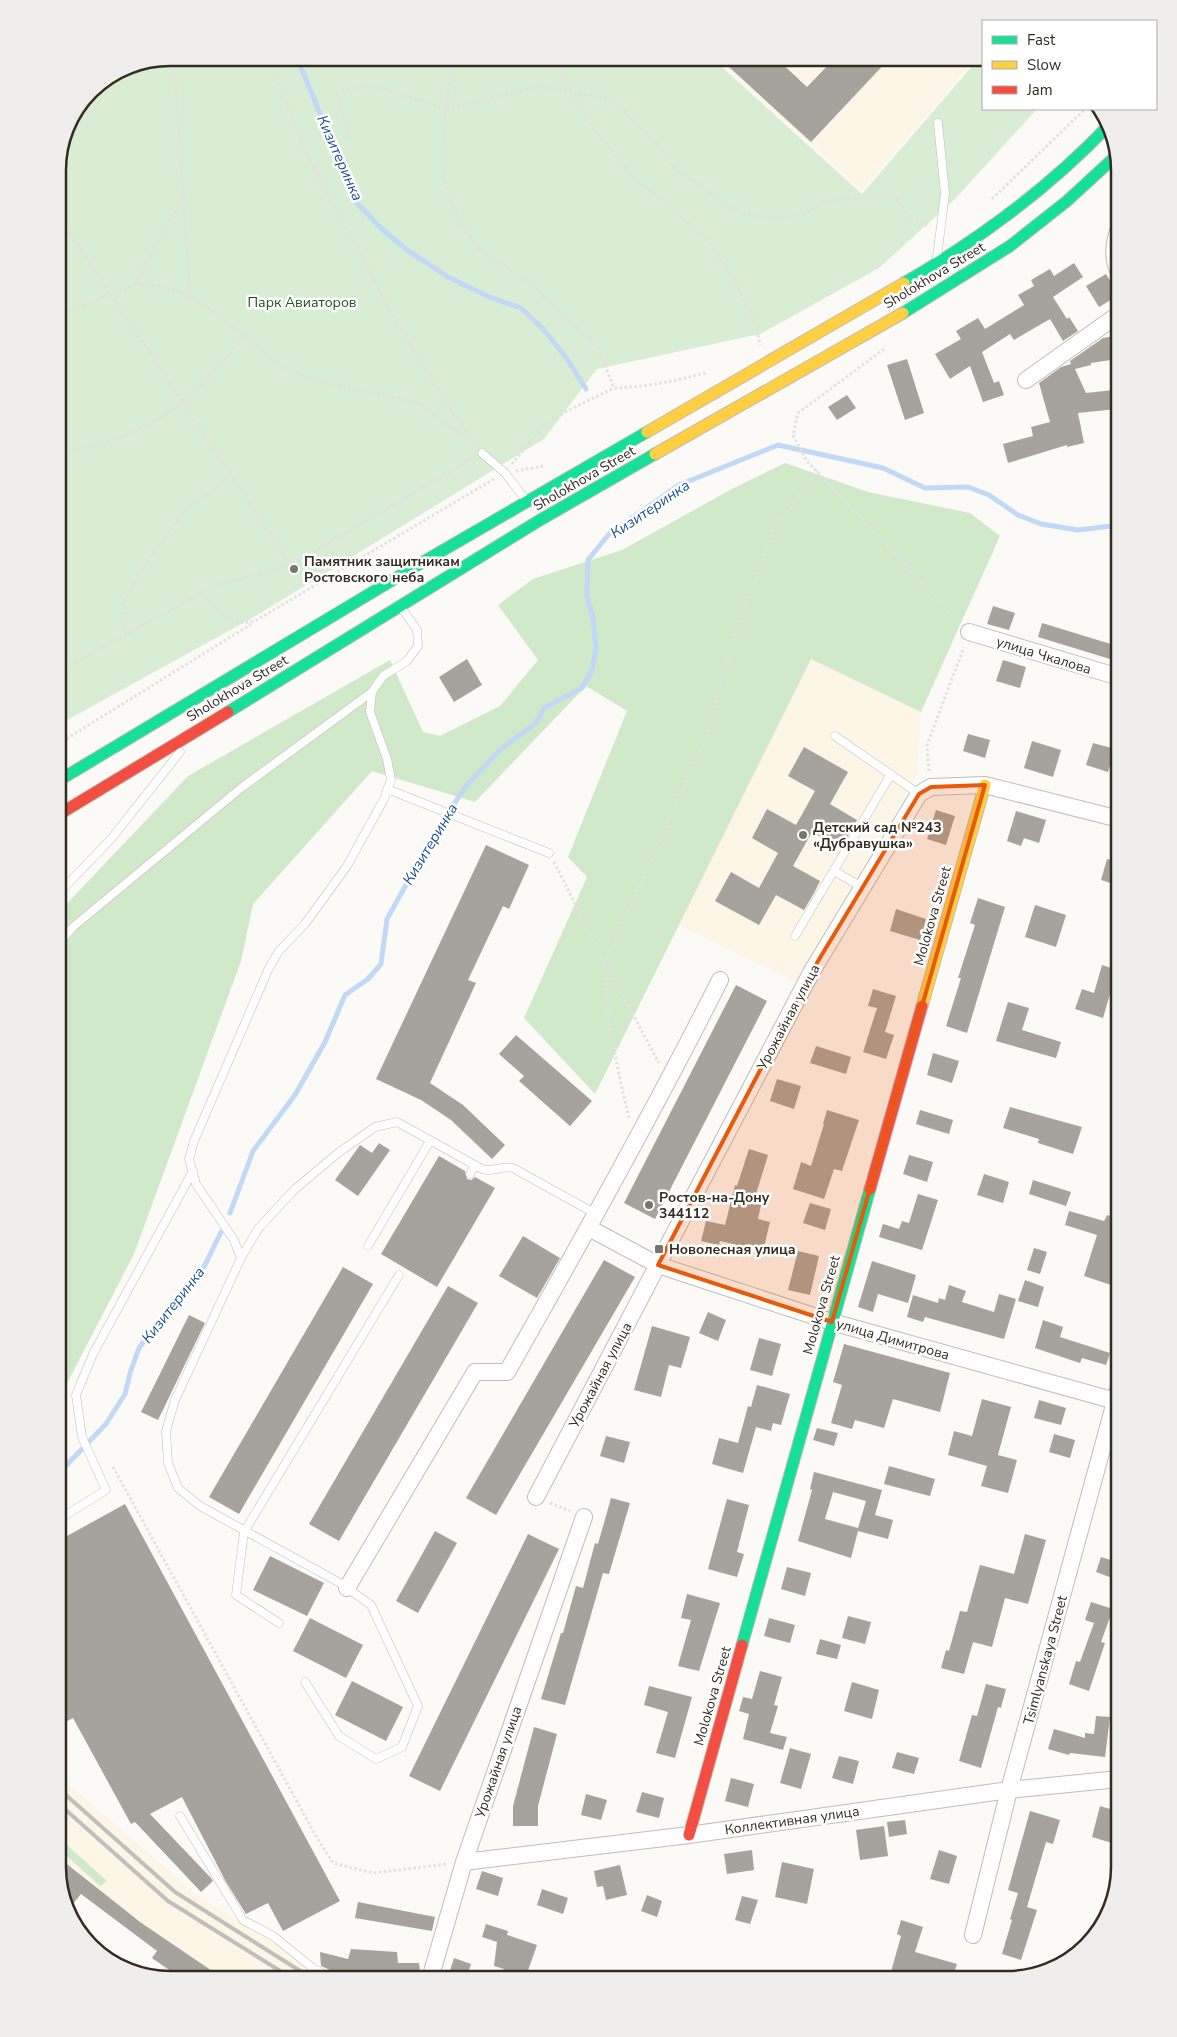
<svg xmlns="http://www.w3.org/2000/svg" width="1177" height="2037" font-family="'Nunito Sans',sans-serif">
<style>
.built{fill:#fdf6e7}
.green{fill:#d8edd3}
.forest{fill:#cfe9c9}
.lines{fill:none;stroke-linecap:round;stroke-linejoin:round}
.stream{stroke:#c2d8f7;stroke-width:5}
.building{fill:#a6a39c;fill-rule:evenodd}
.lane-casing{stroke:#c1bdb6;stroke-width:9}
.street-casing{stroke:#c1bdb6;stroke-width:18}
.fast-casing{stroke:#c1bdb6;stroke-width:13}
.slow-casing{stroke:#c1bdb6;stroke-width:13}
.jam-casing{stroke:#c1bdb6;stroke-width:13}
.path{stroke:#e2e1e0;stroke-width:3;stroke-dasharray:2.5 2.5;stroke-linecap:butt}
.lane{stroke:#fffefe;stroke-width:8}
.street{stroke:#fffefe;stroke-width:16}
.fast{stroke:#16e098;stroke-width:11}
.slow{stroke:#ffcf43;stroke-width:11}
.jam{stroke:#f24e42;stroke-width:11}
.rail{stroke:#c0bfbd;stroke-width:4}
.marked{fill:#e8590c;fill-opacity:0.2;stroke:#e8590c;stroke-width:4;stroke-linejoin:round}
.poi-dot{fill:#79756b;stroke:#fff;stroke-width:2}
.labels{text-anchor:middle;stroke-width:5;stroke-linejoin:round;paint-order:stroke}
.street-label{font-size:14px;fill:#332d20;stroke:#fff}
.park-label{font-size:14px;fill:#18570f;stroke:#fff}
.poi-label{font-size:14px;font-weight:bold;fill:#332d20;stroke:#fff;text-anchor:start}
.water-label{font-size:15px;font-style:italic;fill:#1d5192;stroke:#fff}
.rim{fill:none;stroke:#332d20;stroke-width:2.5}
</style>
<rect width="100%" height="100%" fill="#fcfaf7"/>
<path class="built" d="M734,58h242l-114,133 -137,-124z
M811,658l110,54 -4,62 -118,210 -120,-59z
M58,1775l143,123 133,81h-110l-92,-60 -74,-67z"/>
<path class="green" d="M171,58h559l-8,9 140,127 117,-136h4v51h54l-82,90 -76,69 -119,66 -163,35 -53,70 -290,178 -196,108v-561l11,-43 22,-31 37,-24z"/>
<path class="forest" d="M785,463l83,29 102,21 30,23 -79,176 -110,-53 -216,435 -71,-76 63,-141 -19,-20 59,-146 -41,-25 -111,116 -103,-31 -119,133 -12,57 -107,293 -71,137 -5,3v-481l130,-137 202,-116 33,72 17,4 60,-30 38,-46 -40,-55 35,-26 89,-29 108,-60z
M58,1837l49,44 -7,5 -42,-38z"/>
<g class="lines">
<path class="stream" d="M297,58l60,145 25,26 25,21 41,27 41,20 32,11 23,22 23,29 19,30
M230,1213l23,-62 42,-56 30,-53 20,-47 23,-16 13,-15 6,-45 48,-86 31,-47 35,-37 35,-26 8,-15 38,-20 10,-18 4,-22 -3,-31 -6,-20 1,-37 21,-26 70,-49 99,-40 105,23 42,20 43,-1 21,8 29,20 23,9 37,6 41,-5
M58,1474l48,-50 19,-30 5,-21 9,-25 17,-24 28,-31 21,-28 16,-33"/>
</g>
<path class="building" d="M735,58h41l31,29 28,-29h55l-79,84 -83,-76z
M1074,263l9,14 -30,20 14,22 2,-2 9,14 -15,10 -13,-22 -36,21 -4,-6 -28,18 12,31 5,-2 5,14 -21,7 -13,-36 -20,13 -15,-25 26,-15 -5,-8 22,-13 7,11 39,-24 -6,-10 16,-9 -3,-6 19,-11 4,7z
M1106,274l13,21 -20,12 -13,-21z
M1114,336l3,23 -26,4v2l-16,4 11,24 28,-3 3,19 -39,4 6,30 -17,4v-2l-59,18 -5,-19 30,-8 -2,-9 19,-5 -11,-39 22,-16 10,-3 -1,-3 33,-23z
M907,359l17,54 -19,7 -18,-55z
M847,395l9,13 -19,12 -9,-13z
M993,606l22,7 -6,17 -22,-6z
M1042,623l72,22 -4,14 -72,-22z
M467,659l15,26 -28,17 -15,-25z
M1003,660l23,7 -6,21 -24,-7z
M968,734l22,6 -5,18 -22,-7z
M1032,741l29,9 -8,27 -29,-9z
M1093,743l22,6 -7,23 -22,-7z
M804,747l44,25 -18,32 27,16 -16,28 -29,-16 -19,34 27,15 -6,12 -10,17 -28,-15 -17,30 -44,-24 16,-29 28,16 19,-35 -26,-15 15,-29 29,16 19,-34 -27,-15z
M936,810l19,6 -9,29 -19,-6z
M1016,811l30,9 -7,23 -15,-5 -3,8 -14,-5z
M486,845l43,20 -20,44 -6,-3 -35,74 8,3 -46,100 33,22 42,40 -13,14 -41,-39 -30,-20 -45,-21z
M1107,859l13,3v24l-19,-6z
M978,898l27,9 -38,126 -21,-7 15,-48h-3l17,-53 -5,-2z
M1035,905l31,10 -10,32 -31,-10z
M896,909l30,10 -6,21 -30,-9z
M1102,965l15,5 -14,48 -28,-9 7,-20 12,4z
M736,985l31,16 -112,218 -31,-16z
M873,989l23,7 -11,36 9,3 -8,24 -23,-7 14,-44 -9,-2z
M1008,1002l21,6 -7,22 39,12 -5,16 -60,-17z
M516,1035l76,66 -22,25 -51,-45 5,-5 -25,-22z
M816,1046l35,11 -5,17 -36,-11z
M933,1053l26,8 -7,22 -25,-8z
M777,1079l24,7 -7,23 -24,-8z
M1010,1107l72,20 -9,27 -35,-11 1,-4 -36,-11z
M827,1110l32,10 -17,51 -8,-2 -10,30 -31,-10 8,-27 10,4 13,-42h-1z
M920,1110l33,10 -4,14 -33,-10z
M379,1143l11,7 -32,46 -23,-16 25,-35 12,8z
M749,1149l19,6 -12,39 7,2 -5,23 12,3 -7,29 -43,-10 -1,4 -18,-4 5,-20 19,4 10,-40 2,1z
M909,1155l24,7 -6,20 -24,-8z
M439,1156l26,15 2,8 4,1 4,-3 20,11 -58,99 -56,-33z
M984,1174l25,8 -6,21 -26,-8z
M1033,1180l38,12 -5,14 -37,-12z
M918,1194l20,6 -16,50 -43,-13 4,-13 16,5 3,-8 7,2z
M810,1203l21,6 -6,21 -22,-7z
M1069,1211l35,10 3,-6 13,4v50l-6,17 -30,-10 13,-41 -32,-10z
M523,1236l37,22 -23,40 -38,-22z
M1034,1248l13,4 -7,22 -13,-4z
M798,1251l21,5 -9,39 -22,-5z
M604,1260l31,17 -139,238 -30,-17z
M872,1261l44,14 -8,28 -30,-9 -5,18 -15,-5z
M343,1267l30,17 -134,230 -30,-17z
M1025,1280l19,7 -6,20 -20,-6z
M949,1285l17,6 -4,11 32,10 5,-18 17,5 -12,40 -79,-22 -2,5 -16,-5 6,-22 25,8 1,-5 6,2z
M448,1286l30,17 -139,238 -30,-17z
M708,1312l18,8 -8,21 -19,-8z
M189,1315l16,8 -47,97 -17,-8z
M1043,1320l20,7 -3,10 50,16 -4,12 -24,-7 -2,5 -45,-15z
M652,1326l38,11 -9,31 -12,-3 -8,32 -27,-7z
M759,1338l22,6 -9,32 -22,-6z
M844,1344l106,29 -10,39 -47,-13 -9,29 -29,-8 -3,9 -21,-6 11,-38 -9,-3z
M757,1385l33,9 -9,31 -8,-2 -2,8 -15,-4 -13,46 -31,-9 7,-26 19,5 10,-37 3,1z
M982,1399l29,8 -13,48 19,5 -9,33 -27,-7 6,-20 -39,-11 6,-24 18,5z
M1039,1400l27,8 -5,17 -27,-7z
M817,1428l21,5 -4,13 -21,-6z
M1054,1434l21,6 -5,18 -21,-6z
M606,1436l24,6 -6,21 -24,-7z
M889,1466l46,13 -5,17 -46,-12z
M814,1472l68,18 -7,25 18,5 -5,19 -30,-8 -7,27 -53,-17 14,-51 -2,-1zM833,1492l33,9 -8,27 -33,-9z
M611,1498l19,5 -21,71 -6,-1 -38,132 -24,-6 20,-66h2l13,-47 7,2 12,-45 3,1z
M727,1499l22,6 -12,47 7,2 -7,23 -29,-8z
M125,1504l215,397 -57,30 -15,-28 -22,11 -20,-32 -44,-85 -32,17 61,64 2,3 -12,11 -66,-70 -4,2 -58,-106 -15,8v-185z
M435,1531l22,12 -39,70 -22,-12z
M528,1534l31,15 -119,242 -31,-15z
M1025,1534l21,6 -18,64 -23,-6 -13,49 -19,-5 -9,32 -23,-6 5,-18 3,1 11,-40 7,1 13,-47 34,9z
M270,1556l54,27 -17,33 -54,-26z
M1101,1557l19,6v18l-24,-9z
M787,1567l24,6 -6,23 -24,-7z
M687,1594l33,9 -21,68 -21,-5 13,-46 -10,-2z
M1091,1602l22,7 -12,33 4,1 -16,48 -20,-7 7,-23 4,1 14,-39 -9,-3z
M848,1616l23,6 -6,22 -23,-6z
M310,1618l53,27 -17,33 -53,-27z
M769,1618l26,7 -5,18 -26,-7z
M820,1639l21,6 -4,14 -21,-5z
M760,1671l22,6 -8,28 4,1 -8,27 17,4 -4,13 -40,-11 6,-25 -10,-3 4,-14 9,2z
M352,1681l51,26 -17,34 -51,-26z
M852,1682l27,8 -7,29 -28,-8z
M986,1684l20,5 -5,19 -3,-1 -17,61 -22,-7 13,-46 5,1z
M649,1686l43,11 -17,61 -19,-5 12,-41 -24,-7z
M1096,1716l14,1 -5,40 -35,-4 -1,2 -21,-6 6,-20 31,9v-5l9,1z
M534,1727l23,7 -19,72v20h-25v-20z
M790,1748l21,6 -10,35 -21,-6z
M897,1752l22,6 -5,16 -22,-6z
M839,1756l20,5 -6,23 -21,-6z
M731,1778l23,6 -6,23 -23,-6z
M642,1792l22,6 -5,20 -23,-6z
M586,1794l21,6 -6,20 -20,-5z
M1100,1806l20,6 -8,31 -20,-6z
M1030,1811l30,9 -7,24 -7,-2 -19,65 10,3 -16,50 -19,-6 10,-34 -2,-1 8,-26 -10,-3z
M905,1820l2,14 -18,3 -2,-15z
M884,1826l4,30 -28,4 -4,-30z
M752,1850l2,20 -27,4 -3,-20z
M939,1850l18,6 -8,28 -19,-5z
M58,1857l82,65 84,57h-26l-8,-5 -3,5h-5l-30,-21 5,-7 -76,-57 -13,16 -10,-44z
M782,1862l32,7 -7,35 -32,-7z
M620,1865l7,30 -21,5 -3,-14 -6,1 -3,-16z
M482,1871l21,7 -5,18 -22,-7z
M542,1889l26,9 -5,16 -26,-9z
M647,1895l15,6 -5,16 -16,-6z
M742,1896l16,4 -8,24 -15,-4z
M358,1902l77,15 -3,14 -77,-13z
M901,1920l22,7 -8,25 42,12 -5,15h-63l12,-43 -4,-2z
M486,1924l22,7 -1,4 30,10 -12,34h-25l4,-10 -10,-3 3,-24 -15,-5z
M351,1949l46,3 1,11h21l2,16h-71l-29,-13 -1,-14 28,7z
M454,1958l17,6 -5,15 -17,-5z"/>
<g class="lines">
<g class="lane-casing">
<path id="lane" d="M937,257l8,-63 -7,-71
M482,453l23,20 20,26
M835,736l84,58
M387,789l162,64
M834,871l28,16
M58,894l53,-55 69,-87
M795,936l96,-162
M58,944l15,-17 168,-139 131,-96
M470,1174l5,-9
M368,1246l62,-105
M241,1258l17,-29 36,-39 44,-37 37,-26 22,-5 85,47c10,4 20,-4 31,-1l83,46
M58,1520l48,-30 -24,-53 -6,-42 17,-41 100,-183
M279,1623l-43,-28 8,-63 155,-257
M305,1682l34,54 37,23 26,-12 16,-41 -47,-101 -31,-22 -140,-77 -22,-18 -10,-25 -2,-32 9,-31 66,-142 -7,-18 -38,-56 -7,-25 5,-18 74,-171 11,-19 26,-27 42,-58 37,-67 7,-19 -4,-21 -17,-47 2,-20 11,-16 24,-15 11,-15 -1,-16 -14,-20
M180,1816l63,104 30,16 41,33 22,10"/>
</g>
<g class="street-casing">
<path id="street" d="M1119,272c-7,-13 -5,-30 0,-44
M1026,380l93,-66
M969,632l150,45
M589,1228l69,37 174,57 287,80
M536,1497l276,-526 107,-177 12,-7 54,-2 134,34
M347,1588l128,-216h32c74,-130 146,-259 213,-392
M464,1862l225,-27 320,-45 110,-11
M973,1935l36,-145 110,-403
M433,1979l-1,-7 32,-110 120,-345"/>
</g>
<g class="fast-casing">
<path id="fast" d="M904,283c76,-44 145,-95 205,-158
M903,313l107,-67 57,-45 49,-45
M228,712l312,-192 115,-66
M58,781l358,-215 231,-134
M742,1645l128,-456"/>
</g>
<g class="slow-casing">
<path id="slow" d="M647,432l257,-149
M655,454l248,-141
M922,1006l63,-221"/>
</g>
<g class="jam-casing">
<path id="jam" d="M58,815l170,-103
M870,1189l52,-183
M689,1835l53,-190"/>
</g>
<path class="path" d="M174,58l16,238
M273,58l3,19 30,76 92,172 52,84 26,35
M446,58l4,22 -5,40 -2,57 16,45 21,28 50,34 67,62 17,42c32,-1 61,-7 92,-15
M552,58l44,74 40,48 26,20 46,40 26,41 22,44 4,20
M350,139l-14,-47 34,-7 76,24 95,-23 73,14 47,48 15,23 22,12 29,22 19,10 30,3 29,-4 19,-12 39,-7 32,1 16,24 19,6
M992,199l93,-90
M58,215l233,350
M136,283l48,-89
M58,312l18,-3 60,-25 24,2 30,10 37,26 56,45 37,15 99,21 29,24 21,10
M884,349l-86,64 -5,22 13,25 152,161
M58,454c29,-7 61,-14 88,-28 40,-21 71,-55 98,-91
M512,464l32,-39 21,-13 49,-24
M516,471l28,-5
M202,593c18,19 25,34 53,28l239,-142
M126,635l-4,-30 26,-45 36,-48 48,-36
M58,672l156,-86 77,-21 182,-107
M58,744l195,-121
M929,771l-2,-26 37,-98
M554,862l51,101 54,100
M629,1118l-9,-38 -12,-63 -3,-54 101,-226 28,-97 39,-108 44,-62
M58,1411l8,-8
M113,1467l204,371 16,25 40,10 75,-9
M550,1503l20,8"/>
<use href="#lane" class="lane"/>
<use href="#street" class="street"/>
<use href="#fast" class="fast"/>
<use href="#slow" class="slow"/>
<use href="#jam" class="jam"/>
<path class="rail" d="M58,1788l117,104 138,87
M58,1803l110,98 125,78"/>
</g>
<path class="marked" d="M985,785l-153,537 -174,-57 154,-294 107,-177 12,-7z"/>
<g class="poi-dot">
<circle cx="294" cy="569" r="5"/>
<circle cx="803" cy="835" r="5"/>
<circle cx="649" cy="1205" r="5"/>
<rect x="654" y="1244" width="10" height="10" rx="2.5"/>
</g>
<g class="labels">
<g class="street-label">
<text transform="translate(934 275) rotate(-31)" y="5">Sholokhova Street</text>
<text transform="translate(584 478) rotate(-30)" y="5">Sholokhova Street</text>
<text transform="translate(1044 655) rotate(17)" y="5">улица Чкалова</text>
<text transform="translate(237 688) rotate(-31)" y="5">Sholokhova Street</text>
<text transform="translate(932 916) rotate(-74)" y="5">Molokova Street</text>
<text transform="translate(788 1017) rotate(-62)" y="5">Урожайная улица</text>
<text transform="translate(821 1305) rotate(-74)" y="5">Molokova Street</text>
<text transform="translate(893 1339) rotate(16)" y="5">улица Димитрова</text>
<text transform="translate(600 1375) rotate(-62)" y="5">Урожайная улица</text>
<text transform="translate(1045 1660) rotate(-75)" y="5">Tsimlyanskaya Street</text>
<text transform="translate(712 1696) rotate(-74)" y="5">Molokova Street</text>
<text transform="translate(498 1762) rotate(-71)" y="5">Урожайная улица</text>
<text transform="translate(792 1820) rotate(-8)" y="5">Коллективная улица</text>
</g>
<g class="park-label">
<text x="302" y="307">Парк Авиаторов</text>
</g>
<g class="poi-label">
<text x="304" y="566">Памятник защитникам<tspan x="304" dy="16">Ростовского неба</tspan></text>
<text x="813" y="832">Детский сад №243<tspan x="813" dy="16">«Дубравушка»</tspan></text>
<text x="659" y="1202">Ростов-на-Дону<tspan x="659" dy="16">344112</tspan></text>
<text x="669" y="1254">Новолесная улица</text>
</g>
<g class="water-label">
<text transform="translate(340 158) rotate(66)" y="5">Кизитеринка</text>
<text transform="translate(650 509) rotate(-34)" y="5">Кизитеринка</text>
<text transform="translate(430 844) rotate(-59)" y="5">Кизитеринка</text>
<text transform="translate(173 1305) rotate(-52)" y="5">Кизитеринка</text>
</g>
</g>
<path d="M0 0H1177V2037H0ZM170 66H1007A104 104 0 0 1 1111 170V1867A104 104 0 0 1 1007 1971H170A104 104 0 0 1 66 1867V170A104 104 0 0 1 170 66Z" fill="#efeeed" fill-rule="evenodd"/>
<path class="rim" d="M170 66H1007A104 104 0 0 1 1111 170V1867A104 104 0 0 1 1007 1971H170A104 104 0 0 1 66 1867V170A104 104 0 0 1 170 66Z"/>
<rect x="982" y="20" width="175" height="90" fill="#ffffff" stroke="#adaba6"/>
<rect x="992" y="36" width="25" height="8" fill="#16e098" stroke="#adaba6"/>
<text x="1027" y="45" font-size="15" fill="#332d20">Fast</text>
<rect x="992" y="61" width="25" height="8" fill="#ffcf43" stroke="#adaba6"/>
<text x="1027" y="70" font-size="15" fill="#332d20">Slow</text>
<rect x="992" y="86" width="25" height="8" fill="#f24e42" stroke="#adaba6"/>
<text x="1027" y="95" font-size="15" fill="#332d20">Jam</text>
</svg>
